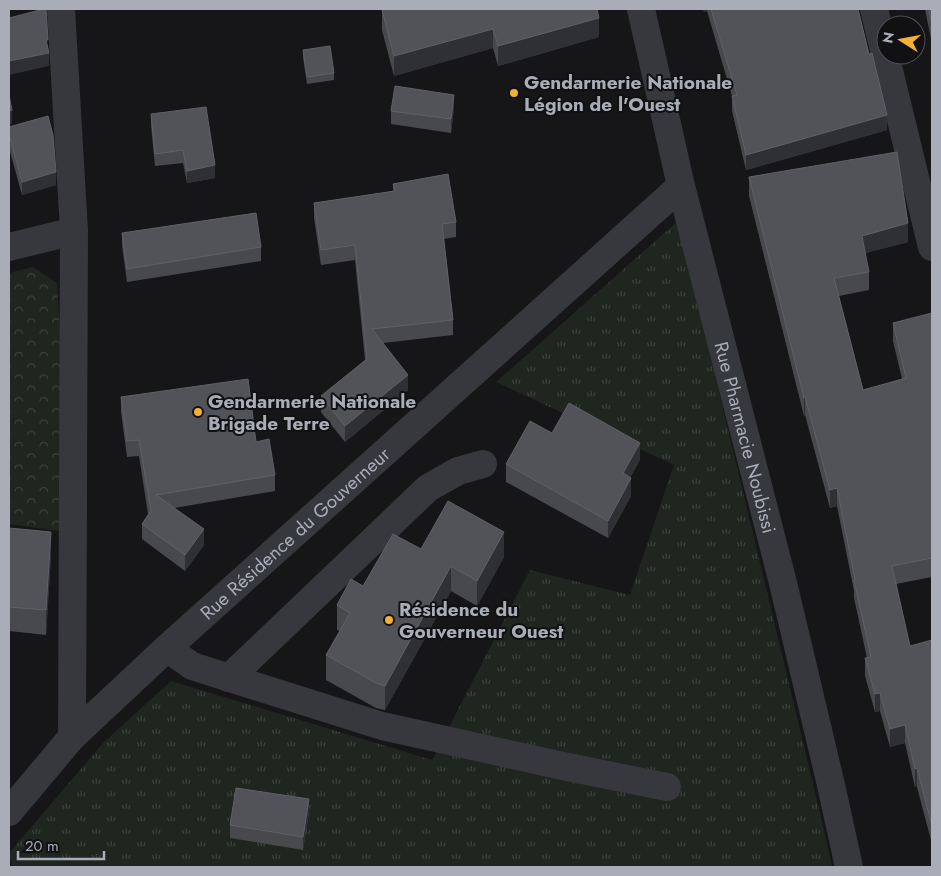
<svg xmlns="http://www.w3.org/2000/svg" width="941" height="876" font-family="Jost,sans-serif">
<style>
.grass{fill:url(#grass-tufts)}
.forest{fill:url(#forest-crowns)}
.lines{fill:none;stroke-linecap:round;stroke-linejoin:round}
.minor{stroke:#37383d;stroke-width:28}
.wall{fill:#47494d}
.shaded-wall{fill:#2f3033}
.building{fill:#525359;stroke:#5f6168}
.poi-dot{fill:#f2b134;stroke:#111113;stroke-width:2}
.labels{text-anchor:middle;stroke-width:4;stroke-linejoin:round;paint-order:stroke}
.poi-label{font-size:19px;font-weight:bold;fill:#a8adb8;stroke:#111113;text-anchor:start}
.street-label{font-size:19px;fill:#a8adb8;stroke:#111113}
</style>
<defs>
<pattern id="grass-tufts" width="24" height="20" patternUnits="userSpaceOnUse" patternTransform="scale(1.25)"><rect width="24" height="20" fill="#1e261f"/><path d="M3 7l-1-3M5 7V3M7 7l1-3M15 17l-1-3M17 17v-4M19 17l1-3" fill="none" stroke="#3c433d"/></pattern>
<pattern id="forest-crowns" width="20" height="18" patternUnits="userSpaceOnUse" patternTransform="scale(1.25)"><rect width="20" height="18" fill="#1e261f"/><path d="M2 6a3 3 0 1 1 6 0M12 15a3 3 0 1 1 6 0" fill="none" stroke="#3c433d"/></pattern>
</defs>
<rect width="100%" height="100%" fill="#161618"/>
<path class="grass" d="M678,221l147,613 7,33h-820l-3,-14 95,-111 67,-61 261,79 98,-190 100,25 44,-130 -178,-83z"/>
<path class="forest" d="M33,267l24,16 4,65 4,184 -56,-8v-251z"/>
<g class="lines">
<g class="minor">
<path d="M61,9l13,222 -2,506"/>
<path id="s1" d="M641,9l40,177 102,397 48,202 18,82"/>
<path d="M874,9l58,238"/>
<path d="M9,247l65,-16"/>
<path d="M167,648l25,18 190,60 181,40 104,21"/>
<path d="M229,678l199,-190 30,-17 25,-7"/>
<path id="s2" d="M9,812l63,-75 95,-89 514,-462"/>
</g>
</g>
<path class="wall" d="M703,9h155l29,121 -141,40 -14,-59v-15l-25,-85 -3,1z
M925,9h7v35z
M382,10l217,27 -101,29 -5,-18 -99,28 -12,-46z
M303,50l31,23v7l-27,4 -4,-27z
M454,108l-3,25 -60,-9v-13z
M151,114l64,64 -28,5 -4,-20 -28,3 -4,-40z
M9,127l47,58 -34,10 -13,-47z
M749,177l159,65 -43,11 4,19v18l-30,6 24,94 39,-11 -9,-38v-18l39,-10v264l-36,7 14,62 22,-6v204l-15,-57h-2l-10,-44 -15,4 -10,-36 -5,1 -10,-36v-18h2l-13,-60v-7l-17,-85 -7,2 -25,-93 -1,1 -55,-220z
M393,184l63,38v15l-12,2 9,81v15l-70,8 25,47 -63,52 -24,-30v-16l44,-36 -10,-100 -34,5 -7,-47v-15l79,-12z
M122,233l139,14v14l-134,21 -5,-36z
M121,397l135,45 19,33v16l-101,17 30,37 -19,26 -43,-32v-15l6,-10 -9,-58 -12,1 -6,-45z
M552,433l88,27 -10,17 1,19 -23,42 -102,-56v-18z
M9,528l42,28 -5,79 -37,-4z
M421,549l83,8 -27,49 -26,-15 -66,119 -9,-2 -50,-28v-25l14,-24 -3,-1v-25l26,-19z
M309,812l-6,38 -73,-12v-13z"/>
<path class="shaded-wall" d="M704,9h3v2l-3,1z
M599,18v19l-101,29v-20z
M493,29v19l-99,28v-20z
M49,53v13l-40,9v-14z
M454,95v13l-3,25v-14z
M12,110v14h-3v-13z
M887,115v15l-141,40v-15z
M215,165v13l-28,5v-12z
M56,172v13l-34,10v-13z
M908,223v19l-46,12v-18z
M408,375v15l-63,52v-16z
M805,397v18l-1,1v-18z
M640,443v17l-17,31v-18z
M631,478v18l-23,42v-17z
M837,488v18l-7,2v-18z
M204,529v16l-19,26v-16z
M51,532v24l-5,79v-25z
M504,532v25l-27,49v-25z
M451,566v25l-66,119v-24z
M880,693v18l-5,1v-18z
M905,725v18l-15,4v-18z
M917,768v19h-2v-18z
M309,799v13l-6,38v-13z"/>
<path class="building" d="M44,9h2l2,31h-2l3,13 -40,8v-43z
M387,9h210l2,9 -101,28 -5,-17 -99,27 -12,-46z
M711,9h147l11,45 3,-1 15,62 -141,40 -14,-59 5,-1z
M929,9h3v17z
M330,46l4,27 -27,4 -4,-27z
M395,86l59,9 -3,24 -60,-8z
M9,95l3,15 -3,1z
M206,107l9,58 -28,6 -4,-21 -28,4 -4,-40z
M48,116l5,19 3,37 -34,10 -13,-48v-7z
M897,152l11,71 -46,13 7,36 -35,6 29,112 43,-12 -13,-55 39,-10v245l-40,8 18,80 22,-6v186l-15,-58 -2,1 -10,-44 -15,4 -10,-36 -5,1 -10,-36 6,-1 -17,-77h1l-18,-92 -7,2 -25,-93 -1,1 -55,-221z
M448,174l8,48 -14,2 11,96 -81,9 36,46 -63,51 -24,-30 46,-37 -12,-114 -34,5 -7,-47 81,-12 -2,-7z
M256,213l5,34 -134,22 -5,-36z
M248,379l8,63 13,-3 6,36 -119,20 48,34 -19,26 -43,-31 9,-13 -12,-71 -12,1 -6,-44z
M569,403l71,40 -17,30 8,5 -23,43 -102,-57 24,-43 22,12z
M448,501l56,31 -27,49 -26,-15 -66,120 -9,-3 -50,-28 24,-42 -13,-8 14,-26 12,7 30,-52 28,15z
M9,528l42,4 -5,78 -37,-3z
M236,788l73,11 -6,38 -73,-12z"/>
<g class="poi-dot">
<circle cx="514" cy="93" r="5"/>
<circle cx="198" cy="412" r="5"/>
<circle cx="389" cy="620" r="5"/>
</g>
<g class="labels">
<g class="poi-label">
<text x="524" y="89">Gendarmerie Nationale<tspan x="524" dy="22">Légion de l'Ouest</tspan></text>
<text x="208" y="408">Gendarmerie Nationale<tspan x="208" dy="22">Brigade Terre</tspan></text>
<text x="399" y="616">Résidence du<tspan x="399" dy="22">Gouverneur Ouest</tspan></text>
</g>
<g class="street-label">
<text dy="7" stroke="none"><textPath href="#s1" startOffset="441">Rue Pharmacie Noubissi</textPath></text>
<text dy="7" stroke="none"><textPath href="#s2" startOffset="400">Rue Résidence du Gouverneur</textPath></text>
</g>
</g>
<rect width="941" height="876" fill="none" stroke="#a8adb8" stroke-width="20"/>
<g transform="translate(901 40) rotate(281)"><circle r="24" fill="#111113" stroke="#4d4f55"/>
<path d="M0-4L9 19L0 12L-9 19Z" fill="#f2b134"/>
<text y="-8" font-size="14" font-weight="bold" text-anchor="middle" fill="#a8adb8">N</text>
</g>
<path d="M18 851v8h86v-8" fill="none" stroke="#a8adb8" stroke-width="2.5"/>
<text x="25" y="851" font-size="15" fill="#a8adb8" stroke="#111113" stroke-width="4" paint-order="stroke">20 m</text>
</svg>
